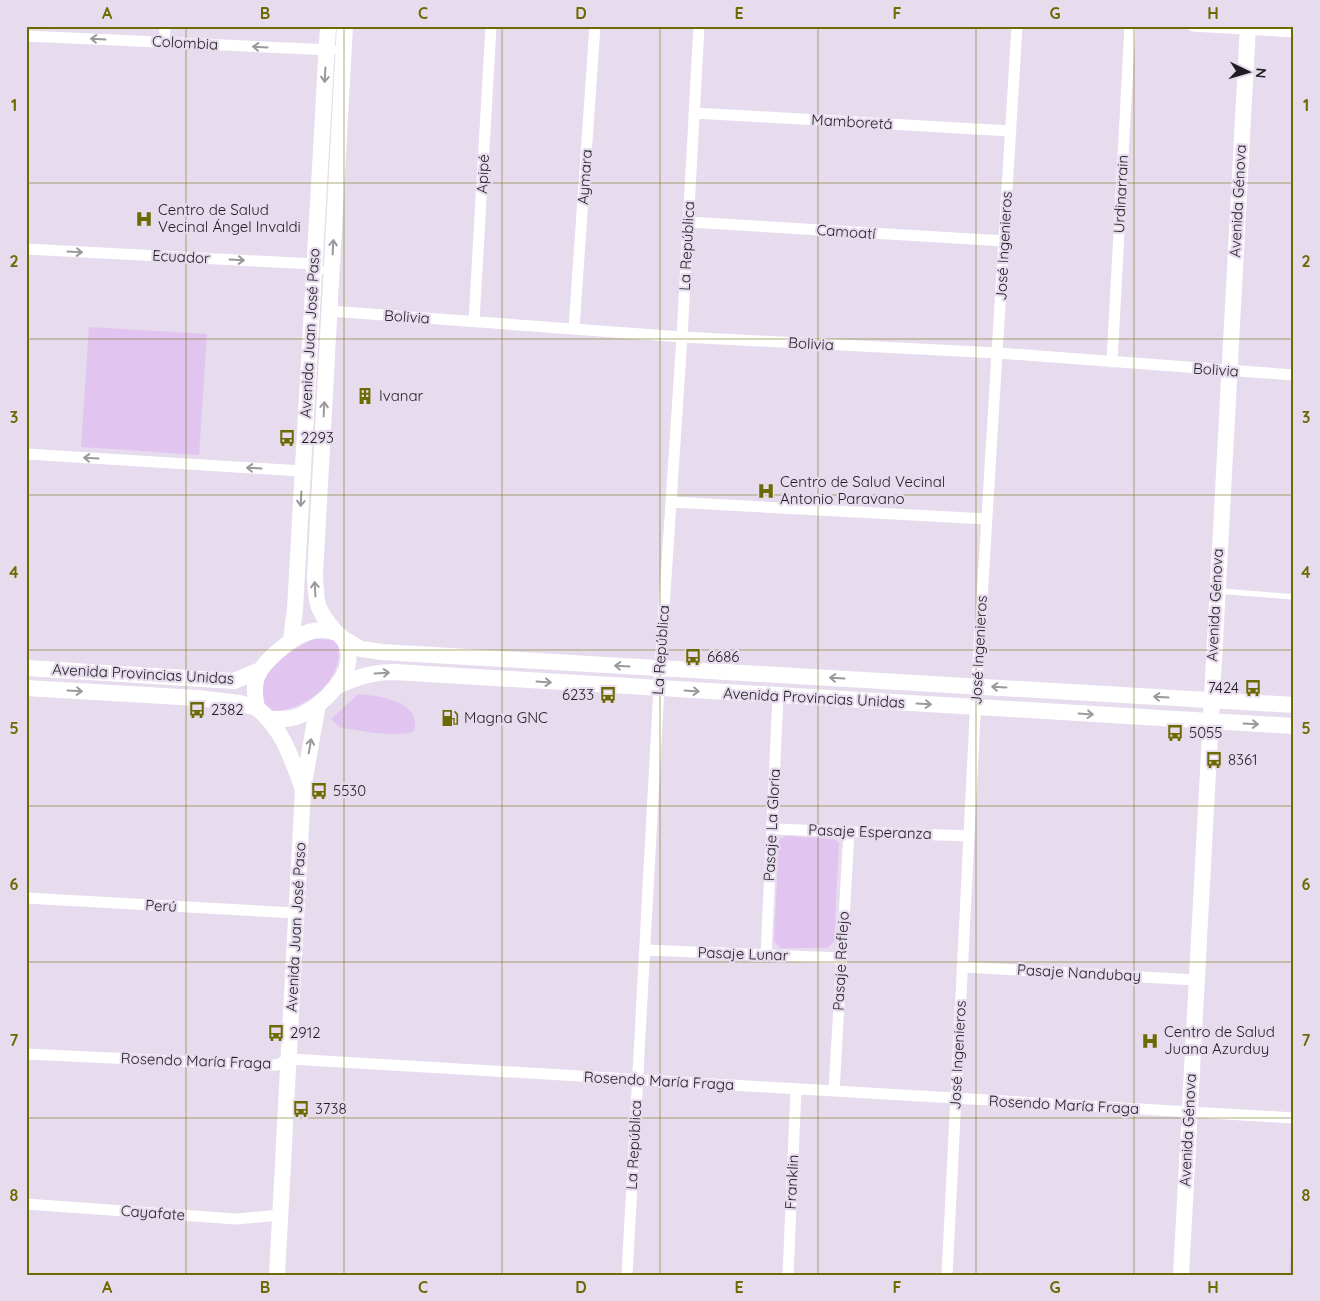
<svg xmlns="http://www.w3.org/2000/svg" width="1320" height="1301" font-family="Quicksand,sans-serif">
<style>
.green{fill:#e2c4f1}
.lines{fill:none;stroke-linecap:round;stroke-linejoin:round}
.lane{stroke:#fff;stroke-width:5.5}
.street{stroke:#fff;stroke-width:11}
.secondary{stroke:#fff;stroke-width:16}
.oneway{stroke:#9b999c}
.grid{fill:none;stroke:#6d6903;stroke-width:1;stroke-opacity:0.55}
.labels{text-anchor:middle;stroke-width:4.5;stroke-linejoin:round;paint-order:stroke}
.street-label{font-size:15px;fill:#201c22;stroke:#e7dced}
.poi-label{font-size:15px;fill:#201c22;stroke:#e7dced;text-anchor:start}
.neatline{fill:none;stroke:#6d6903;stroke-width:2}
.grid-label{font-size:16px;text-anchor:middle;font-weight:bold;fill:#6d6903}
</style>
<rect width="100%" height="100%" fill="#e7dced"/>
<path class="green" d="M89,327l118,7 -8,121 -118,-8z
M314,639l19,1 5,5c7,34 -32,66 -65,66l-9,-8c-1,-6 -3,-13 -1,-20 3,-17 35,-37 51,-44z
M358,694c22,2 64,7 56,37 -17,8 -54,-1 -73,-3l-10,-9z
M785,836l49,3 5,4 -5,99 -7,6h-47l-6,-7 5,-101z
M1294,1193v82h-5z"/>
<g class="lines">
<path class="lane" d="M1219,591l75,6"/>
<path class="street" d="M1193,26l101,6
M26,36l306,14
M164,42l1,-16
M694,113l317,18
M688,222l317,19
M26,249l288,15 5,6
M329,311l353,26 316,16 296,22
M474,321l17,-295
M574,328l21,-302
M1112,362l18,-336
M26,454l276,17
M671,502l316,17
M772,829l197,7
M26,898l270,15
M645,950l196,8
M766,955l12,-259
M962,967l234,13
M26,1054l233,11h18l12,-6 1005,59
M834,1091l15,-259
M26,1204l210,15 45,-4
M627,1275l33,-607 22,-331 17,-311
M788,1275l8,-186
M947,1275l29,-578 41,-671"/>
<path class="secondary" d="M335,631c-19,-21 -19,-29 -20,-56l30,-549
M291,640l4,-31 33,-583
M346,640l15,9 21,3 912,53
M26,668l208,13 24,-10
M336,687c20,-10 37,-15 59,-15l899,54
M26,688l172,10 41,5 18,5
M270,719c11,0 23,1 33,-5 15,-8 30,-21 39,-36 13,-20 7,-50 -21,-48 -18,1 -30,10 -44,22 -20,18 -26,28 -20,56 25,21 34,48 45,79
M277,1275l26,-486 15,-85
M1181,1275l67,-1249"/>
</g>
<defs><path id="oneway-shaft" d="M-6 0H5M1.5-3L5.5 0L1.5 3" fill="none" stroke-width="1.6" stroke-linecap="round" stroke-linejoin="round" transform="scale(1.25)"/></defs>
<g class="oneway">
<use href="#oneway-shaft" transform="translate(98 39) rotate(-177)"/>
<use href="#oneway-shaft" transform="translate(260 47) rotate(-177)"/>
<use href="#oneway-shaft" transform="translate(325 75) rotate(93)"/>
<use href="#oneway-shaft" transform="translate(333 247) rotate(-87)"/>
<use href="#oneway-shaft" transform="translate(75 252) rotate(3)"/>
<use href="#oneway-shaft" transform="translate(237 260) rotate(3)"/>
<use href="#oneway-shaft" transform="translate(324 409) rotate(-87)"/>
<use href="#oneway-shaft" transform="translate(91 458) rotate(-177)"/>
<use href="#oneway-shaft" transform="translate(254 468) rotate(-177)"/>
<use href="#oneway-shaft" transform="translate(301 499) rotate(93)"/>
<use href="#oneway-shaft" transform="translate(315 589) rotate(-93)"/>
<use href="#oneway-shaft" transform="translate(622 666) rotate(-177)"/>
<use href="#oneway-shaft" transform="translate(382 673) rotate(-3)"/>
<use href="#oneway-shaft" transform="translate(837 678) rotate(-177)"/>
<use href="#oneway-shaft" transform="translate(544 682) rotate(4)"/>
<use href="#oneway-shaft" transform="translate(999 687) rotate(-177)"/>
<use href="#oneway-shaft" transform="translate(75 691) rotate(3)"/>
<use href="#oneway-shaft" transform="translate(692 691) rotate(4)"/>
<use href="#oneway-shaft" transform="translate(1161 697) rotate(-177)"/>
<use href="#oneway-shaft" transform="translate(924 704) rotate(3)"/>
<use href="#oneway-shaft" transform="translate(1086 714) rotate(4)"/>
<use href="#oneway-shaft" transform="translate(1251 724) rotate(3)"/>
<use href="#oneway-shaft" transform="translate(310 746) rotate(-80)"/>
</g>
<path class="grid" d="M186,26v1249M344,26v1249M502,26v1249M660,26v1249M818,26v1249M976,26v1249M1134,26v1249M26,183h1268M26,339h1268M26,495h1268M26,650h1268M26,806h1268M26,962h1268M26,1118h1268"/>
<defs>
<g id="hospital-bare" transform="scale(1.35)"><path d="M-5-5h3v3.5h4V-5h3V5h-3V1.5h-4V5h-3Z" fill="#6d6903" stroke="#e7dced" stroke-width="2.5" paint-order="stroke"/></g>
<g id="building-bare" transform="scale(1.35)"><path d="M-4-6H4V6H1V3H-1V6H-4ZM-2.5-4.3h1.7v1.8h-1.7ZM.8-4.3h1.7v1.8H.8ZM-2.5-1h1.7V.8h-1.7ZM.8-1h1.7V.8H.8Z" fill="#6d6903" stroke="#e7dced" stroke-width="2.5" paint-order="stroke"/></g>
<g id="bus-bare" transform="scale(1.35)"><path d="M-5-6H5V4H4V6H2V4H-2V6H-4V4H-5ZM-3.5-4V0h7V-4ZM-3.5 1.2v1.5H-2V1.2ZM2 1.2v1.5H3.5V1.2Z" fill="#6d6903" stroke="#e7dced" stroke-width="2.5" paint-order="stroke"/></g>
<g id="fuel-bare" transform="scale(1.35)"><path d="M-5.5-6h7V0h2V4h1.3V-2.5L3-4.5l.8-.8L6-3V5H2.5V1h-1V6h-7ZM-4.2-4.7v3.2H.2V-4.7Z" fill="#6d6903" stroke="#e7dced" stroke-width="2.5" paint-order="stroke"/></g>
</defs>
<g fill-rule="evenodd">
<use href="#hospital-bare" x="144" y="219"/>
<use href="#building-bare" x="365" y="396"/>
<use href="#bus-bare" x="287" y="438"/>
<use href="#hospital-bare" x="766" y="491"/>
<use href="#bus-bare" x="693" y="657"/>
<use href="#bus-bare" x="1253" y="688"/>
<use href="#bus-bare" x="608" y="695"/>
<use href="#bus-bare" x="197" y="710"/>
<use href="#fuel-bare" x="450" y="718"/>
<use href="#bus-bare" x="1175" y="733"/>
<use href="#bus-bare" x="1214" y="760"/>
<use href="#bus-bare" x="319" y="791"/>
<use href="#bus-bare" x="276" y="1033"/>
<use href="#hospital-bare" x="1150" y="1041"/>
<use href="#bus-bare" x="301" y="1109"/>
</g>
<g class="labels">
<g class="street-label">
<text transform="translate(185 43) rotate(3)" y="5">Colombia</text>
<text transform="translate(852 122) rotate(3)" y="5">Mamboretá</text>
<text transform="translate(483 174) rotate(-87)" y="5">Apipé</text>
<text transform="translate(585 177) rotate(-86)" y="5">Aymara</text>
<text transform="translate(1121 194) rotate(-87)" y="5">Urdinarrain</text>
<text transform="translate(1238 201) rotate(-87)" y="5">Avenida Génova</text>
<text transform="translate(846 232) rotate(4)" y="5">Camoatí</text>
<text transform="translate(687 246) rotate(-87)" y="5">La República</text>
<text transform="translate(1004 246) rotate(-87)" y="5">José Ingenieros</text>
<text transform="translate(181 257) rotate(3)" y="5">Ecuador</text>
<text transform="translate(407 317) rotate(4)" y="5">Bolivia</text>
<text transform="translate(310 333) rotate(-87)" y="5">Avenida Juan José Paso</text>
<text transform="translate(811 344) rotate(3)" y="5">Bolivia</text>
<text transform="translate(1216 370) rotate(4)" y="5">Bolivia</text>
<text transform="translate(1215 605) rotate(-87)" y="5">Avenida Génova</text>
<text transform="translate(661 650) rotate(-86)" y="5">La República</text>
<text transform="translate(979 650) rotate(-87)" y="5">José Ingenieros</text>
<text transform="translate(143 674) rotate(3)" y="5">Avenida Provincias Unidas</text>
<text transform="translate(814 698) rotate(3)" y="5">Avenida Provincias Unidas</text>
<text transform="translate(772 825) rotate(-87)" y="5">Pasaje La Gloria</text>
<text transform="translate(870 832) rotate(2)" y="5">Pasaje Esperanza</text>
<text transform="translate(161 906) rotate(3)" y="5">Perú</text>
<text transform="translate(296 927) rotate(-87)" y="5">Avenida Juan José Paso</text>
<text transform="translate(743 954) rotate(2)" y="5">Pasaje Lunar</text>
<text transform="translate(841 961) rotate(-87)" y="5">Pasaje Reflejo</text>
<text transform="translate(1079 973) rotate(3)" y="5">Pasaje Nandubay</text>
<text transform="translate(958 1055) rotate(-87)" y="5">José Ingenieros</text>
<text transform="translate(196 1061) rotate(2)" y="5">Rosendo María Fraga</text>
<text transform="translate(659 1081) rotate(3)" y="5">Rosendo María Fraga</text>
<text transform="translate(1064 1105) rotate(3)" y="5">Rosendo María Fraga</text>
<text transform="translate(1188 1130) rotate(-87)" y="5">Avenida Génova</text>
<text transform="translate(634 1145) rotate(-87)" y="5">La República</text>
<text transform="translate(792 1182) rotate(-87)" y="5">Franklin</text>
<text transform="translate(153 1213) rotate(4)" y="5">Cayafate</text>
</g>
<g class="poi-label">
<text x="158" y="215">Centro de Salud<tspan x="158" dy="17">Vecinal Ángel Invaldi</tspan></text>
<text x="379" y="401">Ivanar</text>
<text x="301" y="443">2293</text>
<text x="780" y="487">Centro de Salud Vecinal<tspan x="780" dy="17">Antonio Paravano</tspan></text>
<text x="707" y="662">6686</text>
<text x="1239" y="693" text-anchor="end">7424</text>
<text x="594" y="700" text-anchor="end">6233</text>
<text x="211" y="715">2382</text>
<text x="464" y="723">Magna GNC</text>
<text x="1189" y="738">5055</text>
<text x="1228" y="765">8361</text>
<text x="333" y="796">5530</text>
<text x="1164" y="1037">Centro de Salud<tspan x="1164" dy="17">Juana Azurduy</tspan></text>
<text x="290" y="1038">2912</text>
<text x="315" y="1114">3738</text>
</g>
</g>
<rect width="1320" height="1301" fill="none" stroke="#e7dced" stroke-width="55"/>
<g transform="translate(1248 72) rotate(95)" stroke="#e7dced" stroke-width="4" paint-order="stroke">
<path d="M0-4L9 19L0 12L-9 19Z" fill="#201c22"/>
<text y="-8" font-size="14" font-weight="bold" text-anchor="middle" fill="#201c22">N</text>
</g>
<rect x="28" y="28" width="1264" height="1246" class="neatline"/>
<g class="grid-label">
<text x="107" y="19">A</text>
<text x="265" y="19">B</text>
<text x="423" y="19">C</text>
<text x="581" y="19">D</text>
<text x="739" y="19">E</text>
<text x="897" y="19">F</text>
<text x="1055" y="19">G</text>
<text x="1213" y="19">H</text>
<text x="14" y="111">1</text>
<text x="1306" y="111">1</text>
<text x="14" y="267">2</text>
<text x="1306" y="267">2</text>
<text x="14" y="423">3</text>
<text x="1306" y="423">3</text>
<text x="14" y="578">4</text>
<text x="1306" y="578">4</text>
<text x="14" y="734">5</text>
<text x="1306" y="734">5</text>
<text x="14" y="890">6</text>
<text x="1306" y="890">6</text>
<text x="14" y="1046">7</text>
<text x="1306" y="1046">7</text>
<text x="14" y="1201">8</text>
<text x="1306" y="1201">8</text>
<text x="107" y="1293">A</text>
<text x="265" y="1293">B</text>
<text x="423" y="1293">C</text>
<text x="581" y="1293">D</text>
<text x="739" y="1293">E</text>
<text x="897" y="1293">F</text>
<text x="1055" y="1293">G</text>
<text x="1213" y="1293">H</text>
</g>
</svg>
